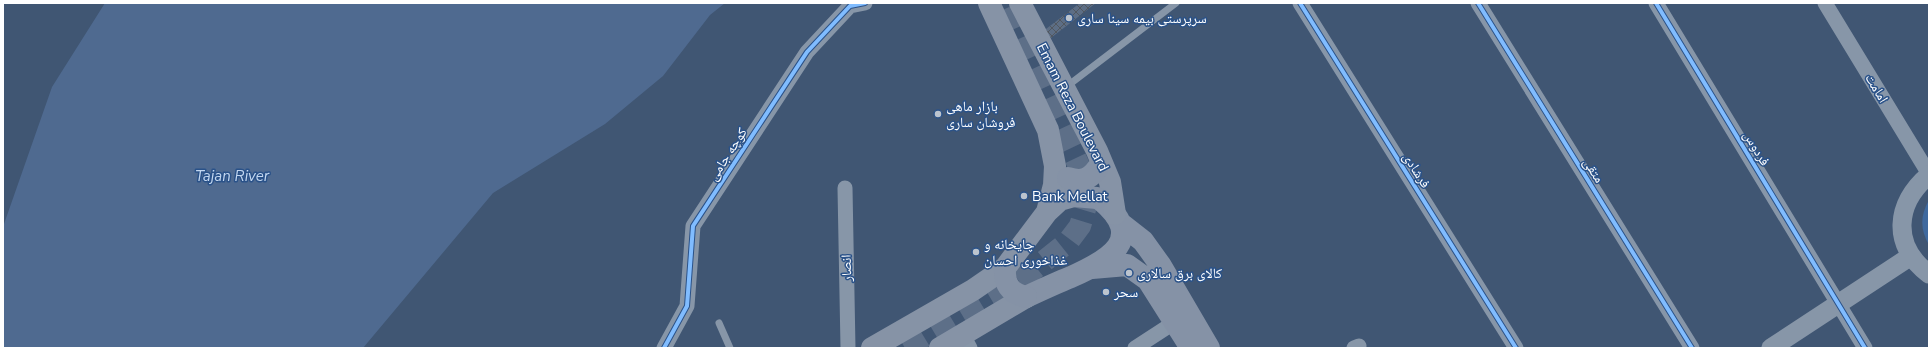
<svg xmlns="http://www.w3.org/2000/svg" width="1932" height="351" font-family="'Nunito Sans','Noto Naskh Arabic',sans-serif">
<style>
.grass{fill:#3f699e}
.water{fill:#4f6a90}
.building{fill:url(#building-cross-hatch)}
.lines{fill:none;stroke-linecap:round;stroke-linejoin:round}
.trunk-tunnel{stroke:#5d6f88;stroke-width:22;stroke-dasharray:22 11;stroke-linecap:butt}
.service{stroke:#8796a8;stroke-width:7}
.minor{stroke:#8796a8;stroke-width:15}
.tertiary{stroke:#8796a8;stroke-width:19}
.primary{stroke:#8592a6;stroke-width:22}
.trunk{stroke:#8693a6;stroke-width:22}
.primary-bridge{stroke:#8592a6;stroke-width:22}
.cycleway-casing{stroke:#2a5289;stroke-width:6}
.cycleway{stroke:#80bcff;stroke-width:4}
.poi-dot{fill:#bcc4ce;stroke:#2a5289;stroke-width:1.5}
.labels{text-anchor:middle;stroke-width:3;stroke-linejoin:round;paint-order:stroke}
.poi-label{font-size:14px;fill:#fff;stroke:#2a5289;text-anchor:start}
.street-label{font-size:14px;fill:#fff;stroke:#2a5289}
.water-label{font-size:15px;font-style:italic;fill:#c3d7f0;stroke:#2a5289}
</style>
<defs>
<pattern id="building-cross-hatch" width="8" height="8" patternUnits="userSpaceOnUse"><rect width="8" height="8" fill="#5d6e85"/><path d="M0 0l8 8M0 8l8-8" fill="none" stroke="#525860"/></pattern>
</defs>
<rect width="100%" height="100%" fill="#405673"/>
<path class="grass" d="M1929,200v45c-9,-16 -9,-29 0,-45z"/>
<path class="water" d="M105,3h620l-15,12 -47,61 -58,48 -112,69 -130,155h-360l1,-124 48,-137z"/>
<path class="building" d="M1080,3h16l-49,38 -5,-9z"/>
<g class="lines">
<path class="trunk-tunnel" d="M905,348l123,-74 40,-32 12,-16 6,-20 1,-23 -84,-180"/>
<path class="service" d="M1066,87l110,-84
M719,323l11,25"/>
<path class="minor" d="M1300,3l216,345
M1478,3l214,345
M1656,3l209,345
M1825,3l104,171
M845,188l3,160
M963,335l7,13
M664,348l23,-42 6,-80 114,-174 43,-46 15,-3
M1135,348l40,-26
M1354,348l5,-2"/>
<path class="tertiary" d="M1929,175c-34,28 -38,71 0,99
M1771,348l140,-92"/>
<path class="primary" d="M1120,223l23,18 18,25 48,82
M1092,268l35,-3 21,15 43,68
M1026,297c15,-7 30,-14 45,-20 38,-17 76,-38 30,-77"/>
<path class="trunk" d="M989,3l59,127 7,36 -1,19 -7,27
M1020,3l77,148 13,31 5,32
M872,348l101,-58 32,-22 42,-56 13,-12 14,-4
M940,348l86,-51"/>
<path class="primary-bridge" d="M1068,178c13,4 21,2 29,-9
M1074,196l23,2
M1005,268c-1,16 5,25 21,29"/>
<g class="cycleway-casing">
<path id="cycleway" d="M1300,3l216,345
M1478,3l214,345
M1656,3l209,345
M664,348l23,-42 6,-80 114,-174 43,-46 15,-3"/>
</g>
<use href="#cycleway" class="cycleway"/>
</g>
<g class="poi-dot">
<circle cx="1069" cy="18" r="4"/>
<circle cx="938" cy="114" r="4"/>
<circle cx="1024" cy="196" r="4"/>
<circle cx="976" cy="252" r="4"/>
<circle cx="1129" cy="273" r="4"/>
<circle cx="1106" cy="292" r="4"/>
</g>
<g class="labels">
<g class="poi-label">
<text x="1077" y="23">سرپرستی بیمه سینا ساری</text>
<text x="946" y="111">بازار ماهی<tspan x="946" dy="16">فروشان ساری</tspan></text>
<text x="1032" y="201">Bank Mellat</text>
<text x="984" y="249">چایخانه و<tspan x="984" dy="16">غذاخوری احسان</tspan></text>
<text x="1137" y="278">کالای برق سالاری</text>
<text x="1114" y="297">سحر</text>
</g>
<g class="street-label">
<text transform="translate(1877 88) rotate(59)" y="5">امامت</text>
<text transform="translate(1073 107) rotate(63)" y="5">Emam Reza Boulevard</text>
<text transform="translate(1757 148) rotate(59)" y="5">فردوس</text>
<text transform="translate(727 154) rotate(-57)" y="5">کوچه جامی</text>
<text transform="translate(1417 170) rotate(58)" y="5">فرشادی</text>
<text transform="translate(1594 170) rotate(58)" y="5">متقی</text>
<text transform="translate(846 268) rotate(-91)" y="5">انصار</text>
</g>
<g class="water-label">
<text x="232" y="181">Tajan River</text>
</g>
</g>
<rect width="1932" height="351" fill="none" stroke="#ffffff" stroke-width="8"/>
</svg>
